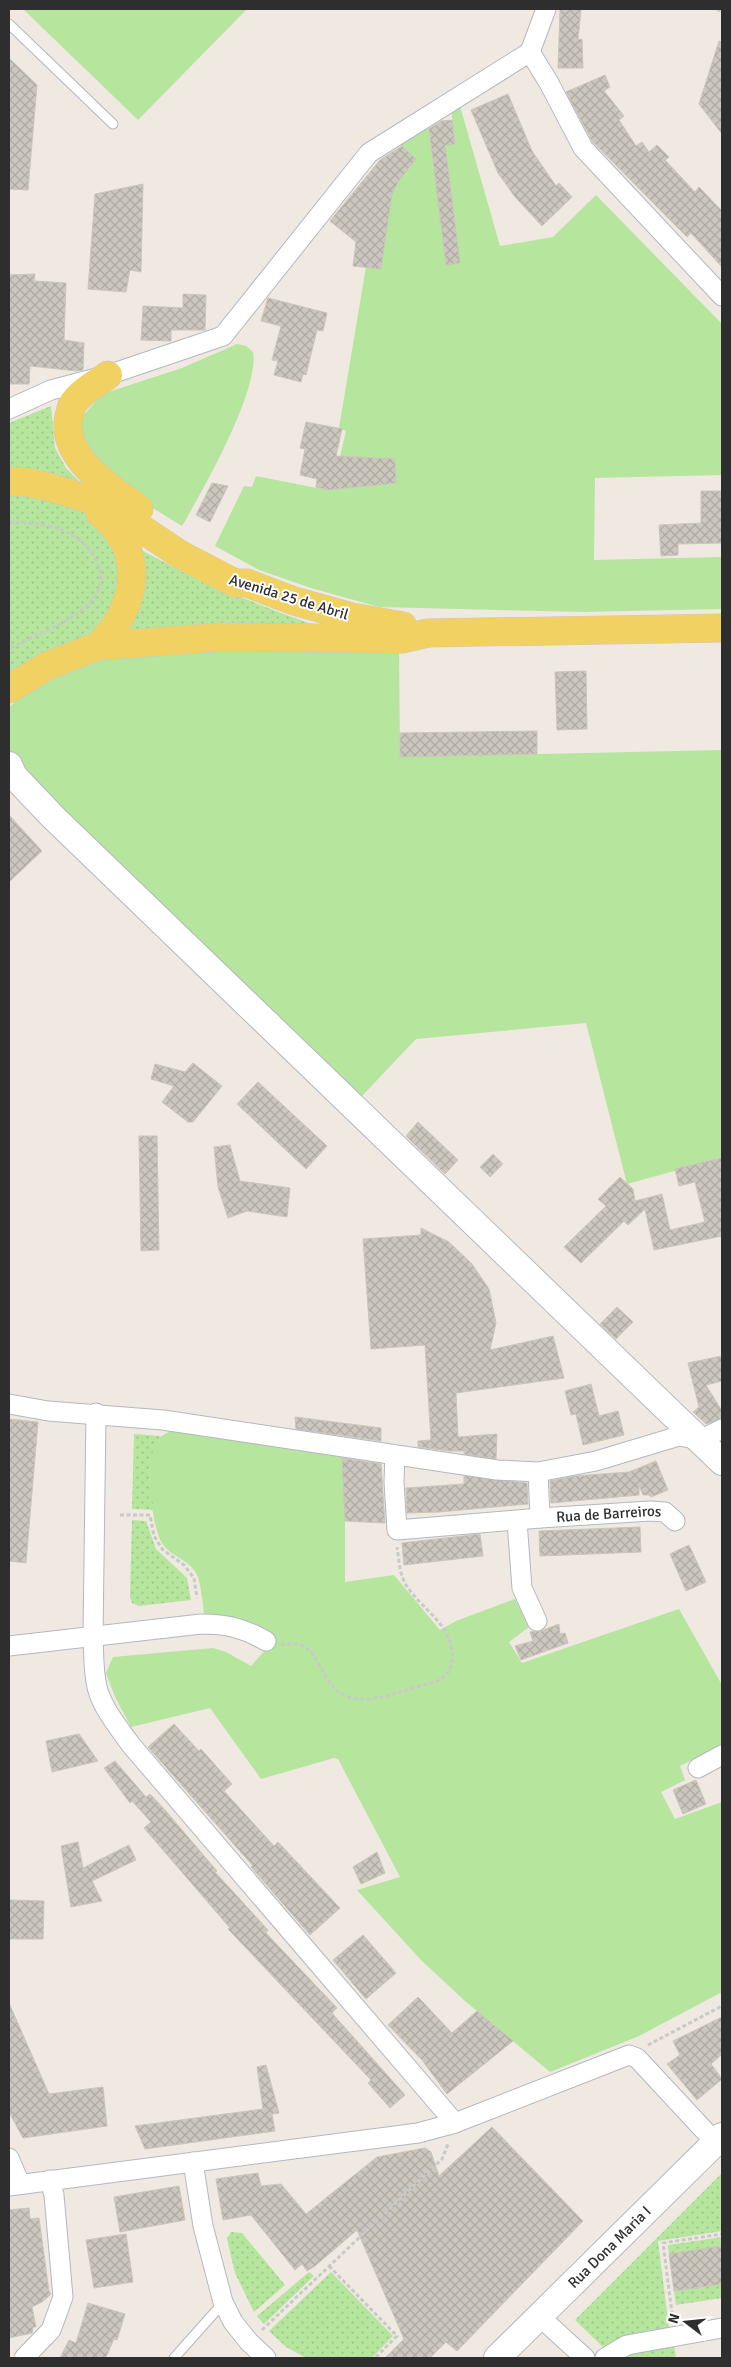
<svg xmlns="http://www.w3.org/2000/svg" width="731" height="2367" font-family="Signika,sans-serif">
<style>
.grass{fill:#b6e59e}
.garden{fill:url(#garden-dots)}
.building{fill:url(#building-cross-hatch);stroke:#cbc5ba}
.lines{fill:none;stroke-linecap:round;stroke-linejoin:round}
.lane-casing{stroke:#b4b7c1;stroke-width:11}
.street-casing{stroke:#b4b7c1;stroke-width:21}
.secondary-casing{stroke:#b4b7c1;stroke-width:28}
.primary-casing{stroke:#c9c9c9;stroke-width:29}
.path{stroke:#c9c9c9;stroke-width:3;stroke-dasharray:4 2.5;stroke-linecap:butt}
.lane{stroke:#fff;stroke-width:9}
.street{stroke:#fff;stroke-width:19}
.secondary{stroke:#fff;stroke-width:26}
.primary{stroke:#f2d163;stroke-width:28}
.labels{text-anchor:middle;stroke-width:4;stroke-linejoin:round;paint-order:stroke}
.street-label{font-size:15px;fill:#2e2e2e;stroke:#fff}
</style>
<defs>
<pattern id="garden-dots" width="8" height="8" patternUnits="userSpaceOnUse" patternTransform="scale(1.25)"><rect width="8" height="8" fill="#b6e59e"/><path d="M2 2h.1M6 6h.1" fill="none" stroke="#9dc588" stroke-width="1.8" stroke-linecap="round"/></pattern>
<pattern id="building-cross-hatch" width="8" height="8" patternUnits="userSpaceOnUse" patternTransform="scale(1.25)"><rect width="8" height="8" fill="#cbc7bf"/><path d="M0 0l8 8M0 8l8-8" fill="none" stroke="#afaba4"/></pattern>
</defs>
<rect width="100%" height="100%" fill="#efe9e1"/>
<path class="grass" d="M23,9h224l-109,111z
M460,106l40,140 53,-9 43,-42 126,129v151l-127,3 -1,82 128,-3v52l-138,3 -205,-5 -68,-19 -52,-18 -44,-24 29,-60 8,1 4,-11 71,14 69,-7 -1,-24 -55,-2 6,-26 -7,-3 27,-161 15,2 11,-75 6,-12 18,-23 -18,-17 30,-19 18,142 -1,-120 10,-2 -4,-34z
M237,344l9,2 7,6c7,37 -50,139 -71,174l-34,-21 -51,-39 -19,-36 3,-12 21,-24 80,-26z
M304,646h95l1,111 322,-7v408l-95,26 -41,-161 -170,16 -55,58 -352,-341v-48l11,-13 40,-23 63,-18z
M186,1425l156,30 3,66v61l49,-7 46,55 16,-9 59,-22 14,28 -20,15 13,21 157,-54 43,76v59l-42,22 5,14 -24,12 14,27 47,-17v190l-83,44 -89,36 -85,-71 -44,-41 -64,-70 43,-13 -62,-118 -4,-1 -73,21 -51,-71 -79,19 -16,-30 -9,-24 7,-16 100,-9 13,4 25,14 15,-17 -62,-34c-1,-12 -3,-27 -6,-38 -6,-16 -24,-19 -34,-31 -13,-16 -19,-83 -10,-101 7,-12 19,-15 32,-20z"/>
<path class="garden" d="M51,406l4,42 11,20 18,18 -75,-14v-49z
M9,490l65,14 25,17 19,19v61l-26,33 -83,44z
M143,551c57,31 116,54 177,76l-195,5 19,-65z
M134,1434l27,2c-16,22 -12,49 -7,74l-22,-1z
M132,1520l14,1 10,28 31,29 4,22 -52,6 -7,-3 -2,-6z
M722,2173v58l-64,10 11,87 -47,11 -16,11 -31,-30z
M231,2232l11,1 43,52 -31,27 -19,-39 -8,-34z
M722,2237v9l-53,8 -1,-9z
M309,2272l5,4 -50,48 -7,-8z
M331,2272l62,64 -21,22h-66l-20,-11 -17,-16z
M722,2284v14l-46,7 -2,-14z
M674,2344l2,14h-58l12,-8z"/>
<path class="building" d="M560,9h21l-3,31 4,-1 1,29h-25z
M719,41l3,1v92l-23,-30z
M9,58l28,27 -9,105 -19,-1z
M605,75l5,12 -6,4 20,25 -5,4 17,26 6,-4 7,10 8,-7 12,12 -4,3 30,32 4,-5 23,24v56l-31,-34 -4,4 -95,-96 -26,-49z
M508,94l24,57 24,35 3,-3 13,14 -30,29 -27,-29 -17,-24 -27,-63z
M452,120l3,24 -10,1 15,118 -14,2 -17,-136 12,-8z
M402,146l14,13 -18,23 -6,12 -11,75 -28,-3 3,-24 -26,-21 50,-61z
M143,184l-2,88 -11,-2 -4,22 -38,-3 7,-95z
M35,274l-1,7 32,2 -2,57 20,3 -1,27 -6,1 -47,-5 -1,18h-20v-109z
M183,294l23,1 -1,35h-34v11l-30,-1 2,-34 40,2z
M268,298l59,15 -4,18 -6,-1 -11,45 -3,-1 -2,8 -27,-7 4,-14 -6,-1 9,-34 -20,-5z
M306,422l36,7 -6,27 59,3 1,24 -69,7 -11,-3 1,-8 -17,-4 5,-26 -5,-1z
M212,483l16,3 -18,36 -14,-7z
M701,491h21v52l-44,1v11l-17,1 -2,-31 42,-2z
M586,671l1,58 -30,1 -2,-58z
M537,731v23l-137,3v-24z
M9,815l33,36 -33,31z
M193,1063l29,23 -29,36h-5l-26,-20 12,-16 -23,-7 4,-15 30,8z
M258,1082l69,64 -21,23 -69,-65z
M418,1122l40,38 -13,14 -39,-38z
M139,1136h18l2,114 -18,1z
M230,1145l10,36 50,7 -3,29 -40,-6 -19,7 -10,-31 -4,-40z
M493,1154l10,10 -13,13 -10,-10z
M722,1158v78l-68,14 -9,-41 -17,16 -4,-4 -43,42 -17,-16 42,-41 -8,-7 22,-22 13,12 2,12 27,-7 8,36 35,-8 -10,-40 -16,4 -4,-17z
M421,1228l28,14 23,22 17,25 7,34 -6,27 63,-14 11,42 -108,15 2,44 39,-3 -1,25 -32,-5v-3h-15l-31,-4v-6l13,-1 -6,-95 -54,4 -8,-110 58,-4z
M617,1307l16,15 -17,17 -16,-15z
M722,1356v25l-16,4 16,26v7l-16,6 -13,-12 6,-5 -11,-44z
M591,1384l8,32 19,-5 6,24 -41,10 -7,-31 -5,1 -6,-24z
M295,1417l86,11v13l-85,-12z
M9,1419l29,3 -12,141 -17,-2z
M342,1458l39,6 4,59 -40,-2z
M656,1461l12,29 -17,7 -2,-2h-6l-4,-10v10l-88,8 -1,-22 25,-5 54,-4z
M464,1476l63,7 1,21 -89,8 -32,1 -1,-25 58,-4z
M640,1527l1,25 -101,4 -1,-25z
M480,1534l3,22 -79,9 -2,-22z
M689,1545l17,37 -20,9 -16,-37z
M559,1624l1,10 5,-1 3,10 -47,17 -6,-14 18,-5 -3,-9 11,-1z
M174,1724l25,27 2,-2 31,35 -8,7 50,55 4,-4 62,66 -30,27 -59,-68 2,-1 -105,-119z
M79,1734l19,27 -46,11 -6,-31z
M115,1761l31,36 4,-3 15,16 52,61 -2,1 53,58 -2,3 71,75 -5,5 73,82 -15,13 -22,-25 3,-3 -143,-151 2,-1 -86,-100 7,-6 -19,-21 -2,2 -26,-35z
M696,1780l10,24 -23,10 -10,-24z
M78,1842l5,26 46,-23 7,15 -44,21 10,20 -31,6 -10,-61z
M377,1852l8,21 -24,11 -8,-17z
M9,1900l35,1 -1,38h-34z
M363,1935l33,38 -30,26 -33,-39z
M418,1997l34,36 25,-22 36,30 -66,53 -25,-34 -34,-35z
M9,2003l40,91 54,-7 4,39 -84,12 -14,-26z
M722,2017v37l-11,10 11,15 -25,21 -30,-36 13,-9 -7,-14z
M266,2065l13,48 -7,1 3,17 -130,18 -10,-23 128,-17 -6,-42z
M492,2127l91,94 -126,130 -11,-9 -16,16h-45l19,-19 -47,-109 -42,36 -8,5 -5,-7 -7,6 -44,-55 -28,5 -7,-41 42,-6 3,13 20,-2 25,30 71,-57 48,-9 6,4 8,24z
M179,2186l6,34 -65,12 -6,-35z
M29,2208l1,11 9,-1 10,73 2,3 -9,8 -10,5 4,20h-3l-1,6 -23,5v-128z
M126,2234l7,48 -39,6 -8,-48z
M722,2246v38l-48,7 -5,-37z
M88,2303l37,11 -8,26 -3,-1 -8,18 3,1h-49l9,-18 7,3z"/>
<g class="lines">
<g class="lane-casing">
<path id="lane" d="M9,24l104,100
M174,2358l49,-55"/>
</g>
<g class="street-casing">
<g id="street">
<path d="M530,52l16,-43"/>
<path d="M9,409l42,-19 57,-15 115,-39 146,-183 161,-101 19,31 34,65 139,148"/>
<path d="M9,1404l39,7 115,9 334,50 41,2 58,-11 83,-25 21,4 22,-11"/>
<path d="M96,1413l-3,223c1,17 0,34 4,51 5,21 22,41 34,58l324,378"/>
<path d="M395,1455l-1,27 3,48 143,-12 -2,-46"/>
<path id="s1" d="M540,1518l110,-7 15,1 10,9"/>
<path d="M517,1521l5,67 15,33"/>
<path d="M9,1646l192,-22c26,0 42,4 65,17"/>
<path d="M698,1768l24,-13"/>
<path d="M9,2158l11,26"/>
<path d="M193,2162l10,64 20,76 10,20 16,20 17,16"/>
<path d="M9,2186l409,-53 37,-10 174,-68 8,3 79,85"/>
<path d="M539,2316l46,42"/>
<path d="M24,2358l27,-28 12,-33 -9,-102 -4,-15"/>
<path d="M605,2358l22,-13 95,-17"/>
</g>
</g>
<g class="secondary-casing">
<g id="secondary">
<path d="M9,765l5,11 39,41 669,645"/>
<path id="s2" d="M497,2358l225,-222"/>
</g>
</g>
<g class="primary-casing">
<path id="primary" d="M108,375c-12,9 -28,17 -36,30 -1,3 -2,8 -3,11 -9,42 41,71 70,93
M9,482h17l27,6 51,16 77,51 54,28h12l47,18 58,16 51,9
M98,646c40,-40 49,-95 2,-133
M9,689l38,-23 51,-20 126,-9 178,2 26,-6 294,-5"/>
</g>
<path class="path" d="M717,9l5,3
M9,522c38,1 73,6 90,44 5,13 0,28 -10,38 -22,21 -54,30 -80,45
M120,1515h30l4,21 9,14 21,15 10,13 3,20
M281,1645c5,-1 11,-2 16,-1 25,4 24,48 55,54 24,5 54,-9 78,-15 17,-3 25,-17 22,-34 -5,-29 -36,-44 -48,-68 -5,-10 -5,-23 -7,-34
M648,2045l74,-39
M329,2266l68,70 -22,22
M673,2321l-10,-78 59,-9
M262,2330l180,-171 6,-15"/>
<use href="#lane" class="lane"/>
<use href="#street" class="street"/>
<use href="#secondary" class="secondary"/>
<use href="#primary" class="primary"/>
</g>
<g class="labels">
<g class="street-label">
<text transform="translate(289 597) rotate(17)" y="5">Avenida 25 de Abril</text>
<text dy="5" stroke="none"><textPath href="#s1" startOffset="69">Rua de Barreiros</textPath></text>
<text dy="5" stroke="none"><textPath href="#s2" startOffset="158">Rua Dona Maria I</textPath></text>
</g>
</g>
<rect width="731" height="2367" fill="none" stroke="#2e2e2e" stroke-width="20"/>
<g transform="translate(686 2322) rotate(286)" stroke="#ffffff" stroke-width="4" paint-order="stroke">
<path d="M0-4L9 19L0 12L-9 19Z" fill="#2e2e2e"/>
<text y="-8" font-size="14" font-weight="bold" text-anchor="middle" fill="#2e2e2e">N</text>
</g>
</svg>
